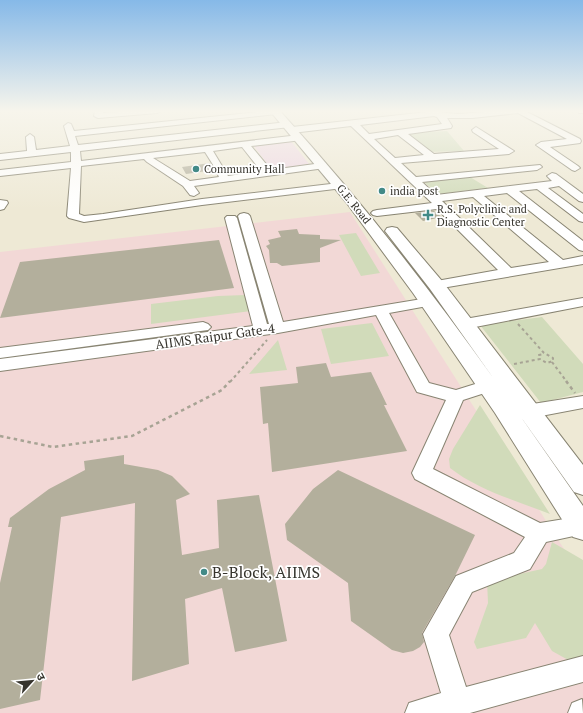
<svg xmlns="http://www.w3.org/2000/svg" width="583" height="713" font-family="'PT Serif','Noto Sans Devanagari',serif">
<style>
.commercial{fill:#eed7e3}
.medical{fill:#f2d8d6}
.green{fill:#d1dbba}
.building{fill:#b3af9c}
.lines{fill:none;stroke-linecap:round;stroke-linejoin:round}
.minor-casing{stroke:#888472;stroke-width:2}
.major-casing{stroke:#888472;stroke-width:2}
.path-far1{stroke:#a7a394;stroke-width:2;stroke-dasharray:3 3;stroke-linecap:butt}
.path{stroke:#a7a394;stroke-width:2.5;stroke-dasharray:3.5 3.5;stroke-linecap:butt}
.minor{fill:#fff;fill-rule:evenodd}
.major{fill:#fff;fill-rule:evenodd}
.poi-dot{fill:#428a87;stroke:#fff;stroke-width:1.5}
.labels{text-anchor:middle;stroke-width:3.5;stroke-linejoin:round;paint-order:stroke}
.far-poi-label{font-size:11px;fill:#36342d;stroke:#fff;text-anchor:start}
.far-street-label{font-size:11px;fill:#36342d;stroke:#fff}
.street-label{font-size:13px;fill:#36342d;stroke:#fff}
.near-poi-label{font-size:16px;fill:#36342d;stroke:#fff;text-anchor:start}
</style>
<rect width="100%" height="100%" fill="#eee9d5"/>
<path class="commercial" d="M291,141l18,23 -38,5 -17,-23z"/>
<path class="medical" d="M350,212l233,367v134h-583v-461z"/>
<path class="green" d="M447,131l17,20 -36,1 -20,-19z
M470,177l18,11 -50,6 -14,-12z
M356,233l24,40 -19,3 -22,-41z
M245,295l4,6 2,10 -100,13v-20l67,-8z
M542,317l41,47v28l-42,11 -61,-78z
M372,323l17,33 -58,8 -10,-35z
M278,340l9,30 -38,4z
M480,405l70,109c-33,-13 -72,-24 -100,-46l-1,-9 4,-10z
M552,542l31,18v99l-13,2 -18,-10 -17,-28 -9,15 -49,11 -3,-7 14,-39 -1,-22 55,-12 4,-5z"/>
<path class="building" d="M210,163l4,7 -28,4 -4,-7z
M434,211l8,6 -19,4 -8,-8z
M297,229l2,5 21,1v4l21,1 -21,8v14l-38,4 -5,-3h-7l-1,-13 -3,-4 4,-2 -2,-4 13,-3 -3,-6z
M219,240l15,48 -234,30 20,-56z
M326,363l5,14 40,-5 16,33h-3l23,46 -135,21 -4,-49 -5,1 -3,-37 38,-4 -2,-16z
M124,455v9l34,6 14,6 18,18 -14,6 6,55 37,-7 -2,-48 42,-5 28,146 -52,11 -13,-64 -37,11 4,65 -57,17 3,-178 -74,14 -21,183 -40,9v-126l12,-56h-4l2,-9 39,-29 36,-19 -1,-9z
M338,470l137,65 -19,39 -34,59 2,9 -4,5 -7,4 -10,2 -11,-3 -41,-29 -3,-38 -61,-43 -2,-16 28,-35z"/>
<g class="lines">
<g class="minor-casing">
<path id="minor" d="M95,111h8v2l31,-2h27l-4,2 -59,5 -4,-2z
M267,111h12l1,1 -4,2 -201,22 3,9 209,-23 4,3 -1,2 -210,24 1,10 218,-26 3,1 1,2 -1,2 -51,6 20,24 51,-7 5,3 -2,2 -131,18 5,7 -5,3 -4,-1 -7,-9 -36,-24 -3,-3 -63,7 -2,48 5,2 19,-2 99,-15 137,-16 4,1 1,2 -1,2 -141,17 -118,17 -15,-4 -2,-2 4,-48 -71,8v-6l71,-8v-10l-71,8v-6l27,-3 -1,-14 4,-3 4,3 2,13 34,-4 -6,-20 4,-3 3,1 3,7zM242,147l19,24 -33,5 -15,-25zM205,152l10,16 4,9 -29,4 -37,-23z
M426,111h9l12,2 11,1 40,-3h27l55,28 1,2 -1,2 -30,4 28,19 2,2 -5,3 -3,-1 -36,-25 5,-3 26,-3 -49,-26 -46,5h-25l5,8 -1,2 -43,6 26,20 65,-5 -26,-17 -1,-2 4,-3 38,24 -5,3 -108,9 15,14 124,-12 2,2 -5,3 -115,12 14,13 116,-14 -5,-5 5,-3 4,1 27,20v8l-4,-1 -20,-15 -11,2 35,26v8l-4,-1 -42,-32 -18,2 64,50v10l-4,-1 -72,-57 -23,3 79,64 20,-4v8l-147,25 -5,-1 -2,-3 2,-3 67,-12 -61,-61 -60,7 -4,-1 -2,-2 2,-2 4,-1 55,-7 -81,-77 -59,7 -4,-3 4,-3 135,-15zM434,116l3,1 5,7 -73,10 -9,-9zM398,135l26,20 -29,3 -21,-19zM473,197l76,65 -38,6 -69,-67z
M578,111h5v2h-4z
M0,200l7,1 1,2 -4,6 -4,1z
M244,213l4,1 2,2 33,106 145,-24 5,1 2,3 -2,3 -44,8 40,70 27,7 32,-10 6,2 2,4 -2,4 -31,10 -30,69 107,54 43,-7v18l-37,8 -16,27 -58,23 -23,43 17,52 117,-31v26l-113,31h-65l4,-10 32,-10 -18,-59 33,-58 58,-23 11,-16 -110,-58 -3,-6 34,-73 -29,-8 -41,-77 -98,18 -278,38v-12l253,-33 -28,-108 2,-2h8l2,2 30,106h2l-31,-108 2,-2z
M583,298v8l-118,23 -5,-2 -2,-3 2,-3 5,-2z
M203,322l5,2 3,3 -3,3 -208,28v-10z
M583,396v12l-63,12 -6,-2 -3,-5 3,-5 6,-2z
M582,699l1,14h-15l4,-10z"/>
</g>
<g class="major-casing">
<path id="major" d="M270,111h10c77,85 147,174 214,268l-64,-90 -45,-58 2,-3 5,-1 5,1 45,53 141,184v30l-9,-3 -58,-82 67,96v34l-10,-3 -78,-124 -82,-120 -67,-91z"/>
</g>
<path class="path-far1" d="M518,324l26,29 9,5v3l-6,2 -7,-4
M552,362l15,20
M514,364l26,-5 -1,-4 4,-1
M230,382l37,-42"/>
<path class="path" d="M566,381l9,12
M0,436l53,11 79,-11 90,-46 8,-9"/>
<use href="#minor" class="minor"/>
<use href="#major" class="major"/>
</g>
<linearGradient id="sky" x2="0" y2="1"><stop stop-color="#86b9e8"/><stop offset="0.53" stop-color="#f7f5ec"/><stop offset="1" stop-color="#f7f5ec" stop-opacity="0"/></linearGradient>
<rect width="583" height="210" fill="url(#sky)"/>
<g class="poi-dot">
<circle cx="196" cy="169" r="4"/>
<circle cx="382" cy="191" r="4"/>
<path d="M426 209h4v4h4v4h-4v4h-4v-4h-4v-4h4z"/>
<circle cx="204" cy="572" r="4"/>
</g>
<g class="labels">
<g class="far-poi-label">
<text x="204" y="173">Community Hall</text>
<text x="390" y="195">india post</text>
<text x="437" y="213">R.S. Polyclinic and<tspan x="437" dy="13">Diagnostic Center</tspan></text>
</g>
<g class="far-street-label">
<text transform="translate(354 204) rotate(51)" y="4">G.E. Road</text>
</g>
<g class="street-label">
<text transform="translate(215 336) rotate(-8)" y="5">AIIMS Raipur Gate-4</text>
</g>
<g class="near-poi-label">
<text x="212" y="578">B-Block, AIIMS</text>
</g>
</g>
<g transform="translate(32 681) rotate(63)" stroke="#ffffff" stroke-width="3" paint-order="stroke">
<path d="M0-3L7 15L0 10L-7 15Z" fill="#36342d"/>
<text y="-6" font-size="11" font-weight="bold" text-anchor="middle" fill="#36342d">उ</text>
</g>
</svg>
